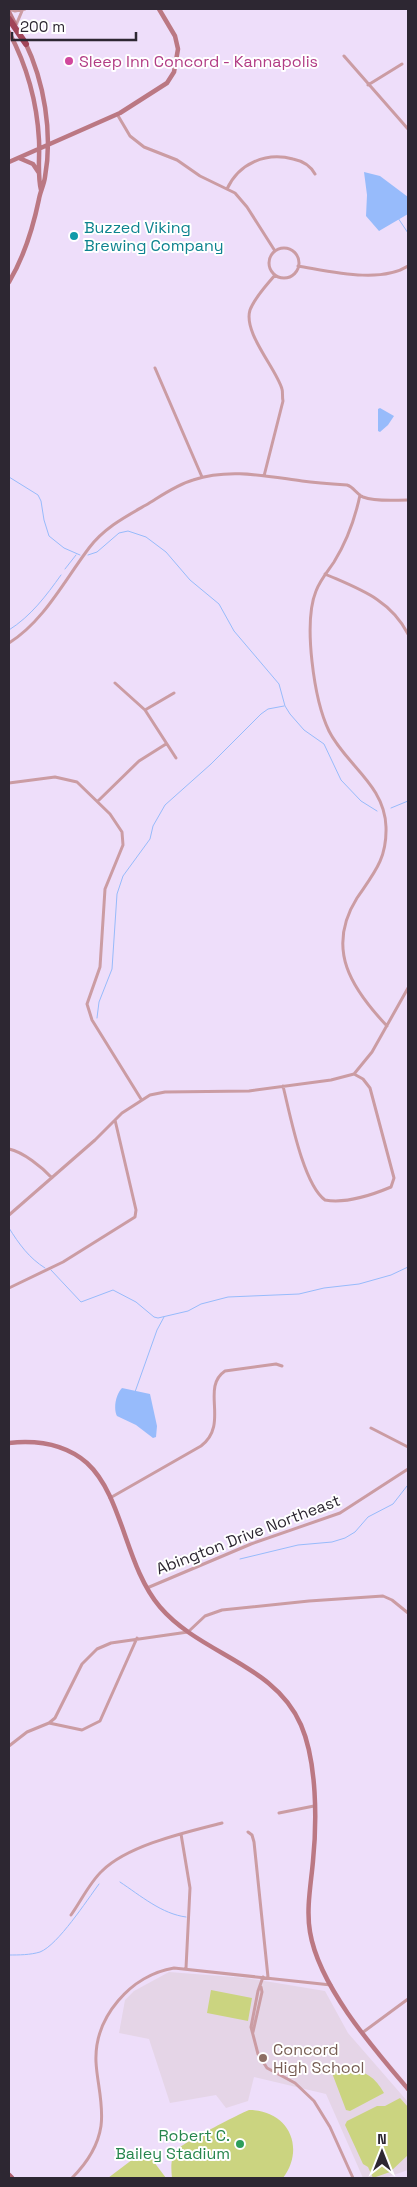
<svg xmlns="http://www.w3.org/2000/svg" width="417" height="2187" font-family="'Space Grotesk',sans-serif">
<style>
.education{fill:#e5d5e7}
.green{fill:#cbd480}
.water{fill:#97bbfb}
.lines{fill:none;stroke-linecap:round;stroke-linejoin:round}
.stream{stroke:#97bbfb;stroke-width:1}
.street{stroke:#cb9ca3;stroke-width:3}
.secondary{stroke:#bb7883;stroke-width:4.5}
.primary{stroke:#ad5d6c;stroke-width:5}
.highway{stroke:#a14458;stroke-width:6}
.hotel-dot{fill:#d1479c;stroke:#fff;stroke-width:2}
.culture-dot{fill:#0f9aa8;stroke:#fff;stroke-width:2}
.education-dot{fill:#8d6e63;stroke:#fff;stroke-width:2}
.leisure-dot{fill:#2e9e5b;stroke:#fff;stroke-width:2}
.labels{text-anchor:middle;stroke-width:4;stroke-linejoin:round;paint-order:stroke}
.hotel-label{font-size:16px;fill:#b23c85;stroke:#fff;text-anchor:start}
.culture-label{font-size:16px;fill:#0d838f;stroke:#fff;text-anchor:start}
.street-label{font-size:16px;fill:#2d2732;stroke:#fff}
.education-label{font-size:16px;fill:#785e54;stroke:#fff;text-anchor:start}
.leisure-label{font-size:16px;fill:#27864d;stroke:#fff;text-anchor:end}
</style>
<rect width="100%" height="100%" fill="#eedefa"/>
<path class="education" d="M169,1972l77,6 79,13 23,42 60,69v68l-23,8h-22l-37,-84 -72,-17 -6,24 -22,7 -10,-13 -46,8 -21,-64 -30,-6 6,-33 9,-9z"/>
<path class="green" d="M211,1990l41,8 -4,23 -41,-8z
M346,2069c18,0 30,9 38,24l-34,18 -4,-1 -14,-37z
M400,2098l8,9v48l-18,17 -17,6 -5,-11 -5,-3 -18,-39 2,-4 30,-15h8z
M249,2110c39,0 57,37 34,68h-111c-1,-10 -2,-21 6,-29 5,-6 61,-35 71,-39z
M145,2150l21,28h-58z"/>
<path class="water" d="M364,172l16,4 28,21v17l-29,17 -13,-15 1,-21z
M380,408l14,8 -6,9 -8,7 -2,-1v-22z
M122,1388l28,6 7,32 -1,11 -3,1 -17,-13 -19,-9c-4,-8 -1,-22 5,-28z"/>
<g class="lines">
<path class="stream" d="M398,218l10,15
M9,477l29,18 3,6 3,19 5,16 15,12 16,7
M88,555l9,-3 22,-19 9,-2 18,6 20,15 24,28 29,24 15,27 45,53 6,22 5,8 14,16 20,14 17,36 20,21 16,10
M65,569l11,-14
M9,630c22,-14 37,-34 52,-55
M391,808l17,-7
M97,1018l2,-16 13,-33 5,-75 6,-18 27,-37 3,-13 12,-21 46,-41 50,-50 7,-5 16,-3
M9,1228c10,16 20,30 36,40
M51,1270l30,32 32,-12 23,12 18,15 4,1 30,-7 13,-7 27,-7 71,-3 25,-6 35,-4 32,-9 17,-8
M135,1392l22,-62 7,-13
M240,1559l58,-14 34,-3 13,-4 10,-6 13,-15 25,-13 14,-18
M120,1882c21,14 42,32 66,35
M9,1955c10,0 21,0 31,-3 18,-7 47,-52 59,-68"/>
<path class="street" d="M9,9l6,2 10,-2
M16,25l6,-14
M344,56l64,73
M368,85l34,-21
M117,114l13,22 14,11 33,13 23,16 35,17 12,14 28,44
M227,189c12,-26 39,-37 66,-30 10,2 17,6 22,15
M269 263a15 15 0 1 1 30 0a15 15 0 1 1-30 0Z
M298,266c31,5 82,18 110,0
M155,368l47,109
M264,476l19,-75c-1,-4 0,-9 -1,-12 -6,-21 -39,-56 -32,-79 5,-13 16,-24 25,-35
M360,495c-5,24 -13,46 -26,67 -6,9 -14,18 -18,29 -13,32 -2,109 13,140 17,34 56,54 57,96 1,32 -12,46 -29,71 -32,51 -5,91 30,128
M325,574c34,15 65,25 83,60
M9,643c35,-22 55,-62 80,-95 15,-20 36,-31 57,-43 15,-9 30,-20 47,-25 36,-12 72,-4 109,1 15,2 30,3 45,4 7,2 9,9 16,12 13,5 31,3 45,3
M115,683l30,27 31,48
M145,710l29,-17
M9,783l46,-6 22,5 33,32 12,18 1,13 -18,44 -5,78 -13,37 5,16 49,79
M98,801l41,-40 27,-17
M283,1086c7,28 20,98 42,114 22,4 47,-5 66,-13l3,-9 -24,-90 -7,-9 -9,-5
M9,1149c14,3 33,18 43,29
M9,1215l86,-75 27,-27 28,-18 15,-3 84,-1 82,-11 23,-6 18,-22 36,-64
M9,1288l54,-26 72,-45 1,-7 -21,-90
M371,1428l37,19
M110,1498l91,-52c29,-22 -1,-58 24,-75l51,-7 6,2
M147,1588l104,-44 89,-31 68,-44
M49,1723l33,7 18,-9 37,-83
M9,1746l18,-14 22,-9 6,-5 27,-54 15,-15 14,-6 77,-11 17,-16 17,-6 87,-9 74,-5 9,4 16,13
M279,1813l35,-7
M248,1832l4,3 2,7 14,135
M181,1834l9,54 -4,80
M71,1915c10,-14 19,-33 31,-44 26,-26 85,-39 120,-48
M263,1977l-5,14 -7,36 7,27 9,14 28,15 19,18 16,26 23,51
M253,2032l9,-40 -1,-5
M362,2033l46,-34
M72,2178c14,-14 26,-32 29,-52 3,-22 -4,-43 -5,-64 -2,-45 35,-87 78,-94l157,17"/>
<path class="secondary" d="M9,12l6,12
M9,32c18,34 28,70 30,108 1,16 -2,34 2,50
M19,158l14,6 6,9
M9,162l111,-49 47,-30 7,-11 4,-23 -3,-13 -16,-27
M9,282c15,-25 24,-54 30,-83 1,-7 5,-14 6,-22 8,-44 -1,-96 -20,-135
M9,1443c28,-3 56,1 78,20 36,33 38,103 73,144 41,48 115,57 141,118 16,37 16,96 12,136 -2,23 -7,48 -3,71 9,54 63,116 98,157"/>
<path class="primary" d="M9,2175l3,3"/>
<path class="highway" d="M9,19l17,25"/>
</g>
<circle class="hotel-dot" cx="69" cy="61" r="5"/>
<circle class="culture-dot" cx="74" cy="236" r="5"/>
<circle class="education-dot" cx="263" cy="2058" r="5"/>
<circle class="leisure-dot" cx="240" cy="2144" r="5"/>
<g class="labels">
<g class="hotel-label">
<text x="79" y="67">Sleep Inn Concord - Kannapolis</text>
</g>
<g class="culture-label">
<text x="84" y="233">Buzzed Viking<tspan x="84" dy="18">Brewing Company</tspan></text>
</g>
<g class="street-label">
<text transform="translate(248 1534) rotate(-21)" y="6">Abington Drive Northeast</text>
</g>
<g class="education-label">
<text x="273" y="2055">Concord<tspan x="273" dy="18">High School</tspan></text>
</g>
<g class="leisure-label">
<text x="230" y="2141">Robert C.<tspan x="230" dy="18">Bailey Stadium</tspan></text>
</g>
</g>
<rect width="417" height="2187" fill="none" stroke="#2d2732" stroke-width="20"/>
<g transform="translate(382 2152)" stroke="#ffffff" stroke-width="4" paint-order="stroke">
<path d="M0-4L9 19L0 12L-9 19Z" fill="#2d2732"/>
<text y="-8" font-size="14" font-weight="bold" text-anchor="middle" fill="#2d2732">N</text>
</g>
<path d="M12 32v8h124v-8" fill="none" stroke="#2d2732" stroke-width="2.5"/>
<text x="20" y="32" font-size="15" fill="#2d2732" stroke="#ffffff" stroke-width="4" paint-order="stroke">200 m</text>
</svg>
